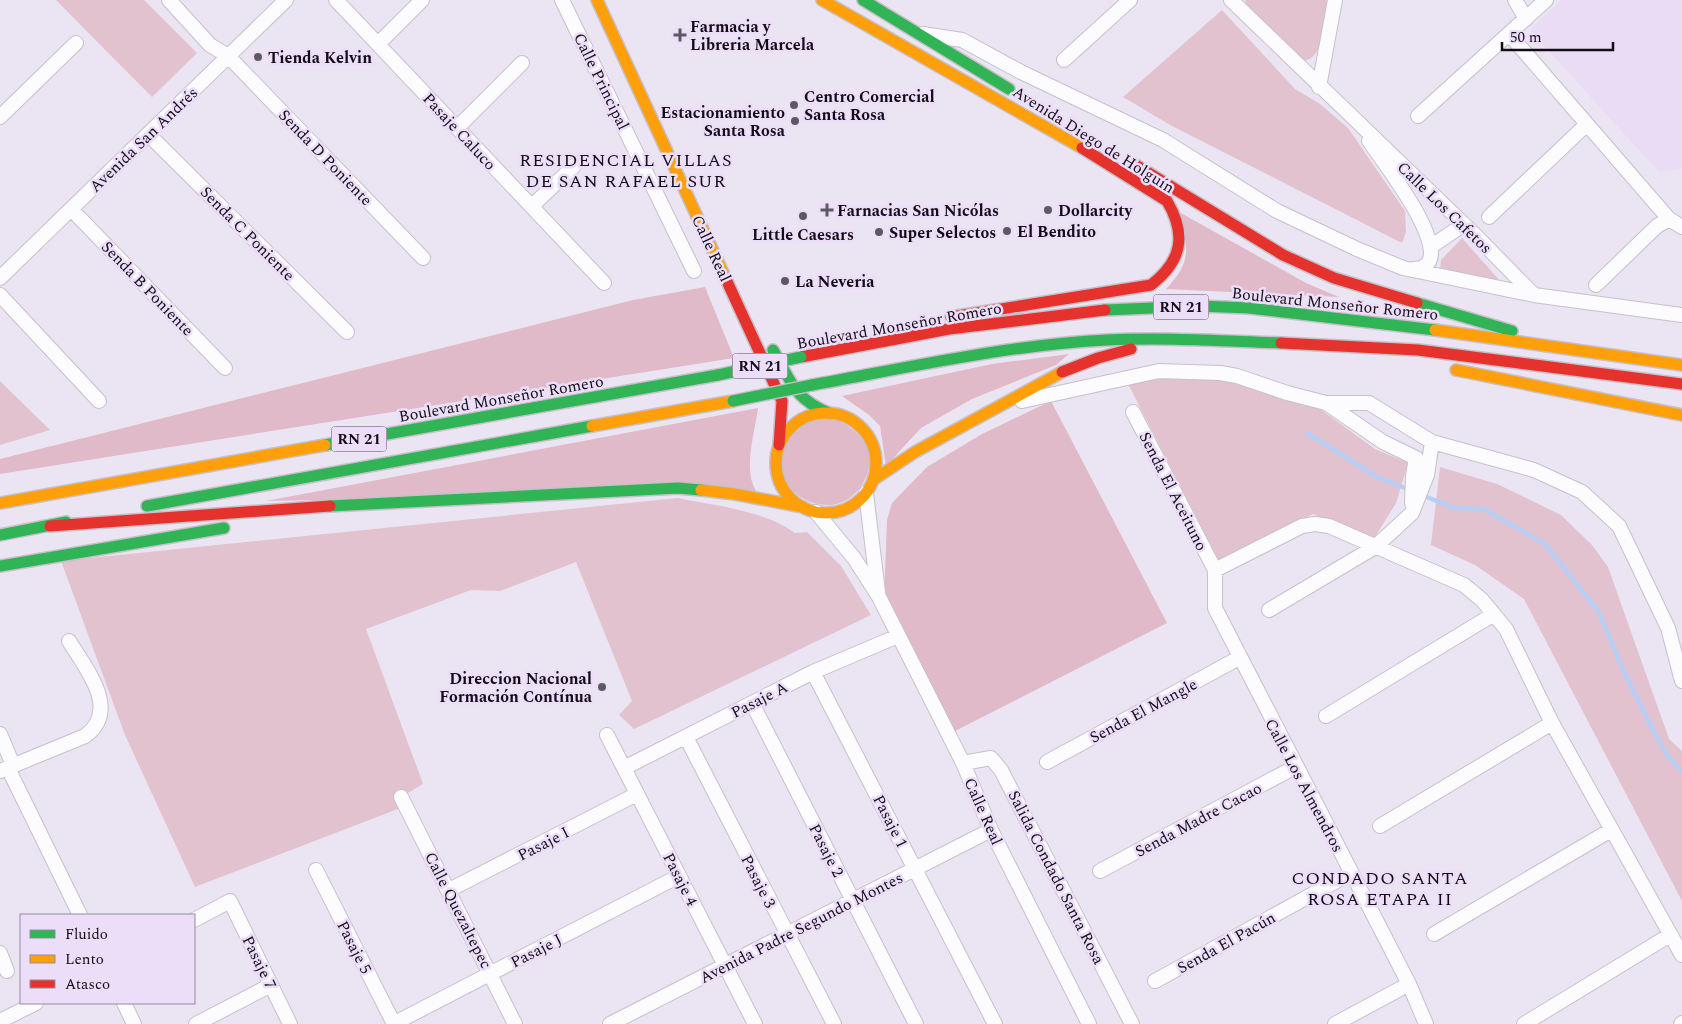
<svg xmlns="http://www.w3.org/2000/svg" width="1682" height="1024" font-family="Spectral,serif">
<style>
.built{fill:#e9dcf4}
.green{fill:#e2c2ce}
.forest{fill:#e0bac8}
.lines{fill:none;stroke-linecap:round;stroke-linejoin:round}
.stream{stroke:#b8cff5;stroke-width:4.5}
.street-casing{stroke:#c6c0cb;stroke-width:16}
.fast-casing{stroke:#c6c0cb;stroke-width:14}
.slow-casing{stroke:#c6c0cb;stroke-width:14}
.jam-casing{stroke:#c6c0cb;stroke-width:14}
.street{stroke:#fcfbfd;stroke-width:14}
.fast{stroke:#30b455;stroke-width:11}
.slow{stroke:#ff9f0a;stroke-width:11}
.jam{stroke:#e5322d;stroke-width:11}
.fast-bridge-casing{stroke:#c6c0cb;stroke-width:14;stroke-linecap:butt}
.fast-bridge{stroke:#30b455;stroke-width:11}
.poi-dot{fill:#5e5863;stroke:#ecdef8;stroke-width:2}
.labels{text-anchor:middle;stroke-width:5;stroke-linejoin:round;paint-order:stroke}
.shield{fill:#ecdef8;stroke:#534c5a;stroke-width:1}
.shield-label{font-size:15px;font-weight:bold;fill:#120d16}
.poi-label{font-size:16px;font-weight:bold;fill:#120d16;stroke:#ecdef8;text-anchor:start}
.street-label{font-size:16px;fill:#120d16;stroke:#ecdef8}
.neighbourhood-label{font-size:18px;letter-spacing:1px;fill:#120d16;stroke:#ecdef8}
</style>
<rect width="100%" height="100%" fill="#ebe4f2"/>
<path class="built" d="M1562,0h120v168l-23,4 -129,-142z"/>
<path class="green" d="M56,0h88l53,53 -45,44z
M1245,0h82c-3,20 -1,64 -29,61l-50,-50z
M1222,10l73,79 25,15 28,24 57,83 1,21 -4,11 -230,-117 -49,-29z
M1462,238l38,43 -60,-12 1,-9z
M1125,378l92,1 42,9 29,13 32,8 55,40 33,14 -12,40 -23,37 -60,-26 -94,47z
M0,381l50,49 -50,15z
M1440,467l57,17 64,31 31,30 16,22 61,172 13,12v150l-158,-302 -49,-34 -44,-20z
M678,498c39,8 84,12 117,35l12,-1 34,34 30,49 -237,114 -15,-14 13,-14 -56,-139 -76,29 -29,-1 -105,39 57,155 -22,13 2,10 -208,80 -70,-152 -64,-174z"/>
<path class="forest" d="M1179,212l127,71 33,14 -173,-8c27,-28 22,-42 13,-77z
M705,287l29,71 -734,116v-15l633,-159z
M1069,354l-13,11 -84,34 -51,29 -35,38 -6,-40 -11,-11 -27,-19 150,-32z
M1051,401l116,222 -214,109 -69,-131 3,-81 5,-17 35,-36 55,-33z
M758,408c-3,24 -16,64 -1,84l-491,9z
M831,418c30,11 50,35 31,67 -8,12 -19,20 -34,20 -37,0 -59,-37 -40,-69 4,-5 10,-13 16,-16 8,-3 19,-1 27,-2z"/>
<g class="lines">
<path class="stream" d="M1307,433l70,44 28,11
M1422,495l32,13 30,1 61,35 54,68 24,58 30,60 15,27 14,14"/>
<g class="street-casing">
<path id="street" d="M169,0l41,45 18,11 195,202
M336,0l268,283
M562,0l132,271
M1231,0l243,234 60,61
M1515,0l11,19
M923,34l39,6 59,32 142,68 114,71 80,38 46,19 131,27 148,20
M1509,34l160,185 13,8
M378,44l44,-44
M1064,60l66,-60
M1319,87l16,-87
M1418,116l128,-116
M0,117l76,-74
M457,128l65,-65
M148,134l199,198
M1369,141c11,17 99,127 44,128
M532,206l42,-40
M71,209l154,159
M1489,217l98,-93
M1432,246l32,-22
M0,278l286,-278
M1596,285l61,-59 12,-7
M0,295l99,106
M1022,401l137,-30 61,2 17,3 50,17 39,10h43l63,39 -5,33 -15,38 -37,34 -106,63
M1326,403l57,39 33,16 -3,18 -1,27
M1133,412l82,158v38l194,376 17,40
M1432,442l102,28 48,22 37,34 49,102 14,53
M866,493l12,99
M816,512l38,46 25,39 84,166 28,67 98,194
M1215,570l87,-44 13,-2 14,2 135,59 18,15 24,29 46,94 130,232
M813,672l182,352
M752,703l164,321
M1326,716l168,-102
M0,734l13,31
M607,735l148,289
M686,737l148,287
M1047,762l192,-104
M963,763l28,-5 10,12 131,254
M8,768l72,147
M624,768l189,-96 85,-36
M0,771l85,-35c36,-26 1,-67 -16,-95
M401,797l114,227
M1380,826l172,-103
M316,870l78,154
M1100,871l195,-104
M449,890l188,-96
M194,920l36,-19 60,123
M1434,934l177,-104
M0,953l7,18
M1155,981l196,-108
M124,1003l10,21
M0,1021l36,-18
M196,1024l75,-39
M393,1024l286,-148
M610,1024l381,-194
M1335,1024l74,-40
M1524,1024l146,-89
M1681,1024l1,-1"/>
</g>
<g class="fast-casing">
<path id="fast" d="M863,0l146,89
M1417,303l95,28
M1105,310l94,-4 50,2 186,22
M773,350c18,31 21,49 56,63
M812,385c98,-18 196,-40 295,-45 58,-3 116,1 174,3
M325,445l393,-70
M147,506l445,-80
M330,506l348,-18 23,2
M0,535l66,-13
M0,566l224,-38"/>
</g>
<g class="slow-casing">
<path id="slow" d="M597,0l128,277
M822,0l260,148
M1435,330l247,35
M1456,370l226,45
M776 463a50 50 0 1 1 100 0a50 50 0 1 1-100 0Z
M592,426l141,-25
M873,480l42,-28 147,-80
M701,490l34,4 68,13
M0,503l325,-58"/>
</g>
<g class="jam-casing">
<path id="jam" d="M1134,164l149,91 51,23 83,25
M725,277l57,124 -3,44
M951,317l200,-32c31,-24 36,-50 16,-84l-85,-53
M1281,343l137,7 264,34
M801,357l148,-28 156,-19
M1062,372l36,-14 33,-9
M50,526l280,-20"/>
</g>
<use href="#street" class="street"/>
<use href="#fast" class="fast"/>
<use href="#slow" class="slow"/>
<use href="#jam" class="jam"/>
<g class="fast-bridge-casing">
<path id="fast-bridge" d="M718,375l83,-18
M733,401l79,-16"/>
</g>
<use href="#fast-bridge" class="fast-bridge"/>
</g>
<g class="poi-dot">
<path d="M677.5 27.5h5v5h5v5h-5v5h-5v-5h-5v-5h5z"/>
<circle cx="258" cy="57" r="5"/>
<circle cx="794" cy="105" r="5"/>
<circle cx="795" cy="121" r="5"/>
<path d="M824.5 202.5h5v5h5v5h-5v5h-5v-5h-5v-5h5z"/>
<circle cx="1048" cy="210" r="5"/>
<circle cx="803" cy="216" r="5"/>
<circle cx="1007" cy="231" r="5"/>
<circle cx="879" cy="232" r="5"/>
<circle cx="785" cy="281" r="5"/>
<circle cx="602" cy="687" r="5"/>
</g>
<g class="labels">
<g class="shield">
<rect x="1153.5" y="294.5" width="55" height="25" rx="4"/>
<rect x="732.5" y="353.5" width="55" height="25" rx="4"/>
<rect x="331.5" y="426.5" width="55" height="25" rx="4"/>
</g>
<g class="shield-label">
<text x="1181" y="312">RN 21</text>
<text x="760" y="371">RN 21</text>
<text x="359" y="444">RN 21</text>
</g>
<g class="poi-label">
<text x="690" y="32">Farmacia y<tspan x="690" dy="18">Libreria Marcela</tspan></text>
<text x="268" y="63">Tienda Kelvin</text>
<text x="804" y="102">Centro Comercial<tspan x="804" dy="18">Santa Rosa</tspan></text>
<text x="785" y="118" text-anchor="end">Estacionamiento<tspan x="785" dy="18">Santa Rosa</tspan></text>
<text x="837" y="216">Farnacias San Nicólas</text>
<text x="1058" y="216">Dollarcity</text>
<text x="1017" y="237">El Bendito</text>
<text x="889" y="238">Super Selectos</text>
<text x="803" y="240" text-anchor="middle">Little Caesars</text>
<text x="795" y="287">La Neveria</text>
<text x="592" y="684" text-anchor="end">Direccion Nacional<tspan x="592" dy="18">Formación Contínua</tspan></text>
</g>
<g class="street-label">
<text transform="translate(602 81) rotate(64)" y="6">Calle Principal</text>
<text transform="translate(460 131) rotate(47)" y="6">Pasaje Caluco</text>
<text transform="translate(143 139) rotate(-44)" y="6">Avenida San Andrés</text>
<text transform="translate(1094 139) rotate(32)" y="6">Avenida Diego de Holguín</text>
<text transform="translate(326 157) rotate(46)" y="6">Senda D Poniente</text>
<text transform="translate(1445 207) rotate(44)" y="6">Calle Los Cafetos</text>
<text transform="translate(248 233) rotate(45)" y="6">Senda C Poniente</text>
<text transform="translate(712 248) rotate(65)" y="6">Calle Real</text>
<text transform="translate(148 288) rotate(46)" y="6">Senda B Poniente</text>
<text transform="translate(1335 303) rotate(6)" y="6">Boulevard Monseñor Romero</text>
<text transform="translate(899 325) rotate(-10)" y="6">Boulevard Monseñor Romero</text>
<text transform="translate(501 398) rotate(-10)" y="6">Boulevard Monseñor Romero</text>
<text transform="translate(1174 491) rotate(63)" y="6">Senda El Aceituno</text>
<text transform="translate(759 699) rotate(-27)" y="6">Pasaje A</text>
<text transform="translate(1143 710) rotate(-28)" y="6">Senda El Mangle</text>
<text transform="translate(1305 785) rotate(62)" y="6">Calle Los Almendros</text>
<text transform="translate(984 811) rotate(66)" y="6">Calle Real</text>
<text transform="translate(1198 819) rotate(-28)" y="6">Senda Madre Cacao</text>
<text transform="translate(891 821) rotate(63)" y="6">Pasaje 1</text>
<text transform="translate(543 843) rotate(-27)" y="6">Pasaje I</text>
<text transform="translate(827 850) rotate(63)" y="6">Pasaje 2</text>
<text transform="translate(1057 877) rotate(63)" y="6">Salida Condado Santa Rosa</text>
<text transform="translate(681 879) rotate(63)" y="6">Pasaje 4</text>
<text transform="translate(759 881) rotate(63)" y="6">Pasaje 3</text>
<text transform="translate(459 910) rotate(63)" y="6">Calle Quezaltepec</text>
<text transform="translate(801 927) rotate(-27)" y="6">Avenida Padre Segundo Montes</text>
<text transform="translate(1226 942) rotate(-29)" y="6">Senda El Pacún</text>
<text transform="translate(355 947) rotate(63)" y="6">Pasaje 5</text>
<text transform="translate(536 950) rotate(-27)" y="6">Pasaje J</text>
<text transform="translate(260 962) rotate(64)" y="6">Pasaje 7</text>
</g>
<g class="neighbourhood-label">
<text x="626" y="166">RESIDENCIAL VILLAS<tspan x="626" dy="21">DE SAN RAFAEL SUR</tspan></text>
<text x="1380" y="884">CONDADO SANTA<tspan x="1380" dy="21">ROSA ETAPA II</tspan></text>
</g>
</g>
<rect x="20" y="914" width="175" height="90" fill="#ecdef8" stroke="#958a9e"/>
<rect x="30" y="930" width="25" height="8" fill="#30b455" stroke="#958a9e"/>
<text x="65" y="939" font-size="15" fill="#120d16">Fluido</text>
<rect x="30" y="955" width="25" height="8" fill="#ff9f0a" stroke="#958a9e"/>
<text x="65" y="964" font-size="15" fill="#120d16">Lento</text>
<rect x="30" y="980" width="25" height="8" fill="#e5322d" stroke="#958a9e"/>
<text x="65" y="989" font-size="15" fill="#120d16">Atasco</text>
<path d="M1502 42v8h111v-8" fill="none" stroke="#120d16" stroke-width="2.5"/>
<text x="1510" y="42" font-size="15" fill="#120d16" stroke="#ecdef8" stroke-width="4" paint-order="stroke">50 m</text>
</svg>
